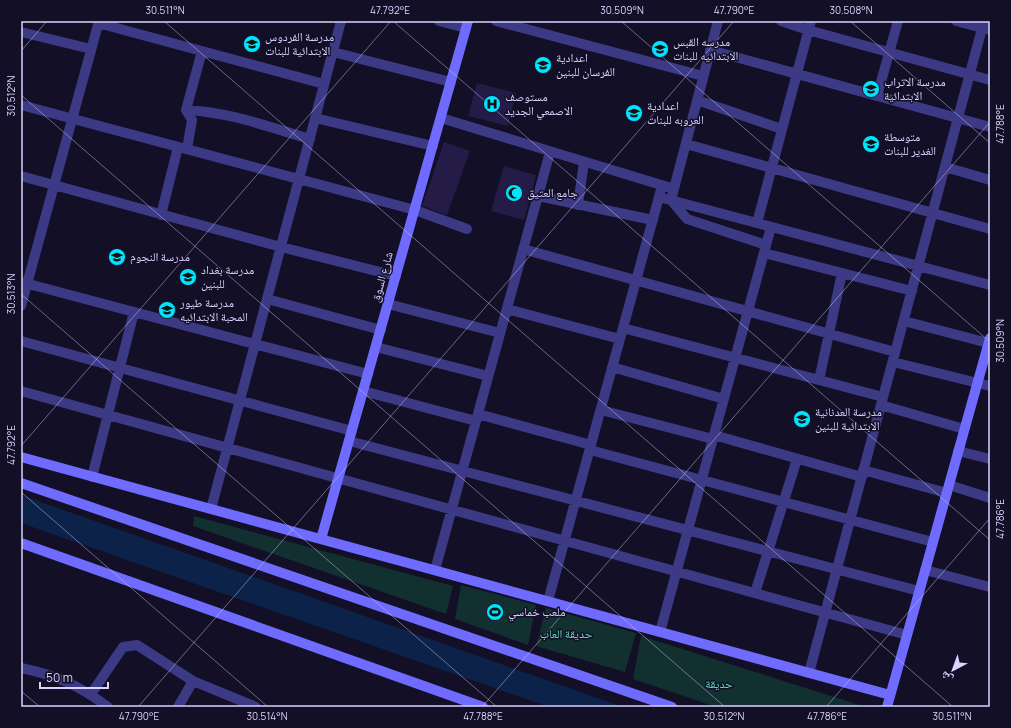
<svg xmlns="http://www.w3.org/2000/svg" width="1011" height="728" font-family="Manrope,'Noto Naskh Arabic',sans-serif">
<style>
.green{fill:#12302f}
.water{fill:#0c2248}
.building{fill:#241b47}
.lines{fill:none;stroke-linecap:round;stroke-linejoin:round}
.street{stroke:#3d3a85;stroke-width:10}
.secondary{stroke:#6f6bff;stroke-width:10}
.ticks{fill:none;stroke:#d9d4ff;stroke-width:1;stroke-opacity:0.45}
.labels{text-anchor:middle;stroke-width:3;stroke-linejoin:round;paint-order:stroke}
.poi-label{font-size:12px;fill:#d9d4ff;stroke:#130f26;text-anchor:start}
.street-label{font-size:12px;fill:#d9d4ff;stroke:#130f26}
.park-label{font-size:12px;fill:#5fe0c0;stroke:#130f26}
.neatline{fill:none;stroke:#d9d4ff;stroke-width:1.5}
.ticks-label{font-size:10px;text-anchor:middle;fill:#d9d4ff}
</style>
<rect width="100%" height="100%" fill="#130f26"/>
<path class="green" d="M194,516l259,70 -7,28 -253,-88z
M461,585l75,20 -8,40 -73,-26z
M546,608l90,25 -11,39 -89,-26z
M641,636l225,71h-150l-83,-28z"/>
<path class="water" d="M21,495l602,212h-74l-528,-184z"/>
<path class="building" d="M477,83l39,10 -8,33 -40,-10z
M444,142l26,9 -23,64 -25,-9z
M504,166l32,9 -12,45 -33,-9z"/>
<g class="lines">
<path class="street" d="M439,21l27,7
M496,21l207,55
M718,21l-47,179 16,19 79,26
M781,21l27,9 182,50
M956,21l34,9
M98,23l226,61
M21,32l70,17
M710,50l280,77
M333,52l118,30
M877,96l21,-75
M697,100l85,29
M21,105l394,105 52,19
M186,110c43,2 83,17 124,29
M315,118l118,28
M441,118l227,69
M686,144l304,85
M187,149l5,-29 -6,-10 16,-59
M945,167l45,13
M21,176l260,71 115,29
M538,196l115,24
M659,197l331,88
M578,205l6,-43
M161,215l17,-68
M757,223l54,-202
M523,249l372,103
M764,253l148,38
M21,282l347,92
M267,299l114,31
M388,304l112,29
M21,306l78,-285
M507,309l113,30
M904,321l84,22
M623,328l260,69
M21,341l331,90
M376,347l112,29
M893,362l97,24
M612,367l112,32
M819,380l23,-107
M21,391l886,244
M363,391l113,30
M881,405l83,24
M601,410l112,29
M478,414l113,31
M714,435l148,42
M349,441l570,150
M590,450l343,92
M958,451l32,8
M863,470l84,23
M92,477l42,-165
M949,485l41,13
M211,509l130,-488
M435,570l115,-418
M925,570l65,17
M755,593l42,-134
M548,601l114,-415
M660,632l111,-405
M21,668c35,7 59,18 87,39
M809,673l175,-652
M91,694l32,-47 14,-2 56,36 63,26
M178,707l15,-26"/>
<path class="secondary" d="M21,457l869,238
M21,483l651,224
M321,539l147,-518
M21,543l462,164
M887,707l103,-369"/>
</g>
<path class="ticks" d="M164,21l789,686M393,21l597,519M621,21l369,321M850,21l140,122M21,51l26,-30M21,95l704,612M21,294l476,413M21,446l370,-425M21,492l247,215M21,691l19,16M138,707l596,-686M482,707l508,-585M826,707l164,-189"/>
<defs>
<g id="school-disc" transform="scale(0.9)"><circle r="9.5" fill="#00e5ff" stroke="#130f26"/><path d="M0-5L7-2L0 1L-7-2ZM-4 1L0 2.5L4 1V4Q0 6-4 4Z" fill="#111"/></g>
<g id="hospital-disc" transform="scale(0.9)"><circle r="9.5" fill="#00e5ff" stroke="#130f26"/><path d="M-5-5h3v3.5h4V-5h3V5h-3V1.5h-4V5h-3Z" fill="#111"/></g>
<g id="mosque-disc" transform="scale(0.9)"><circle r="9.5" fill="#00e5ff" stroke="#130f26"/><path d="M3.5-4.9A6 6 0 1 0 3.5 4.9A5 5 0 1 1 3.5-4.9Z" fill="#111"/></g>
<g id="stadium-disc" transform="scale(0.9)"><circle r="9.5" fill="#00e5ff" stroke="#130f26"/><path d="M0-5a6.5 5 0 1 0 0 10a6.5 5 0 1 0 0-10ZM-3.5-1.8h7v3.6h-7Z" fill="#111"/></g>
</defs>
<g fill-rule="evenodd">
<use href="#school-disc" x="252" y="44"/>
<use href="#school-disc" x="660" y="49"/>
<use href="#school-disc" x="543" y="65"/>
<use href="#school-disc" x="871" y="89"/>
<use href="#hospital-disc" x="492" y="104"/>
<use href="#school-disc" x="634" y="113"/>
<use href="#school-disc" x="871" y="144"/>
<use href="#mosque-disc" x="514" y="193"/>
<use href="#school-disc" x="117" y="257"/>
<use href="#school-disc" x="188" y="277"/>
<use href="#school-disc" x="167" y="310"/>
<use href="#school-disc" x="802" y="419"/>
<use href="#stadium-disc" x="495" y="612"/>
</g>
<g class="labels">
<g class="poi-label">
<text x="265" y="41">مدرسة الفردوس<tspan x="265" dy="14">الابتدائية للبنات</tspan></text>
<text x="673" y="46">مدرسه القبس<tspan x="673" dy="14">الابتدائيه للبنات</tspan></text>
<text x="556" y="62">اعدادية<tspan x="556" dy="14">الفرسان للبنين</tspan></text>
<text x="884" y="86">مدرسة الاتراب<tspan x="884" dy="14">الابتدائية</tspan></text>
<text x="505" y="101">مستوصف<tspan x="505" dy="14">الاصمعي الجديد</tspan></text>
<text x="647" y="110">اعدادية<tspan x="647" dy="14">العروبه للبنات</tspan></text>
<text x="884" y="141">متوسطة<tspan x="884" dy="14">الغدير للبنات</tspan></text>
<text x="527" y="197">جامع العتيق</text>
<text x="130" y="261">مدرسة النجوم</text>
<text x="201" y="274">مدرسة بغداد<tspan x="201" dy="14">للبنين</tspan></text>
<text x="180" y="307">مدرسة طيور<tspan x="180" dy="14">المحبة الابتدائيه</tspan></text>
<text x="815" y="416">مدرسة العدنانية<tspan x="815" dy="14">الابتدائية للبنين</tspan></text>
<text x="508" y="616">ملعب خماسي</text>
</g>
<g class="street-label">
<text transform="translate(382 277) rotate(-74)" y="4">شارع السوق</text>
</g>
<g class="park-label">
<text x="566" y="638">حديقة العاب</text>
<text x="719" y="688">حديقة</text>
</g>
</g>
<rect width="1011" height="728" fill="none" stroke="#130f26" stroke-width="44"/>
<g transform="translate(953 670) rotate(221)" stroke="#130f26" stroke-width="3" paint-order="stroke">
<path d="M0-3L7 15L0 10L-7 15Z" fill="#d9d4ff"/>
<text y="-6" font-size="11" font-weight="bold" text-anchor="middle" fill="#d9d4ff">ش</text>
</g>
<path d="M40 682v6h68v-6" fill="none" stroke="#d9d4ff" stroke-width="2"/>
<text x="46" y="682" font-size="12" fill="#d9d4ff" stroke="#130f26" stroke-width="3" paint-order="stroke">50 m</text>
<rect x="22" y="22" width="967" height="684" class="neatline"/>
<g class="ticks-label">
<text x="165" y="14">30.511°N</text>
<text x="390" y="14">47.792°E</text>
<text x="622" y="14">30.509°N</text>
<text x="734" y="14">47.790°E</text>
<text x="851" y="14">30.508°N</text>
<text transform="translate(11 96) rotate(-90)" y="4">30.512°N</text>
<text transform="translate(1000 124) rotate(-90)" y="4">47.788°E</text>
<text transform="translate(11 294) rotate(-90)" y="4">30.513°N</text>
<text transform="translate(1000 341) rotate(-90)" y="4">30.509°N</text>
<text transform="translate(11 445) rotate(-90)" y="4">47.792°E</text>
<text transform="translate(1000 519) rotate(-90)" y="4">47.786°E</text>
<text x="139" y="720">47.790°E</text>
<text x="267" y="720">30.514°N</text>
<text x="483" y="720">47.788°E</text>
<text x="724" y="720">30.512°N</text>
<text x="827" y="720">47.786°E</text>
<text x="952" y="720">30.511°N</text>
</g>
</svg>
